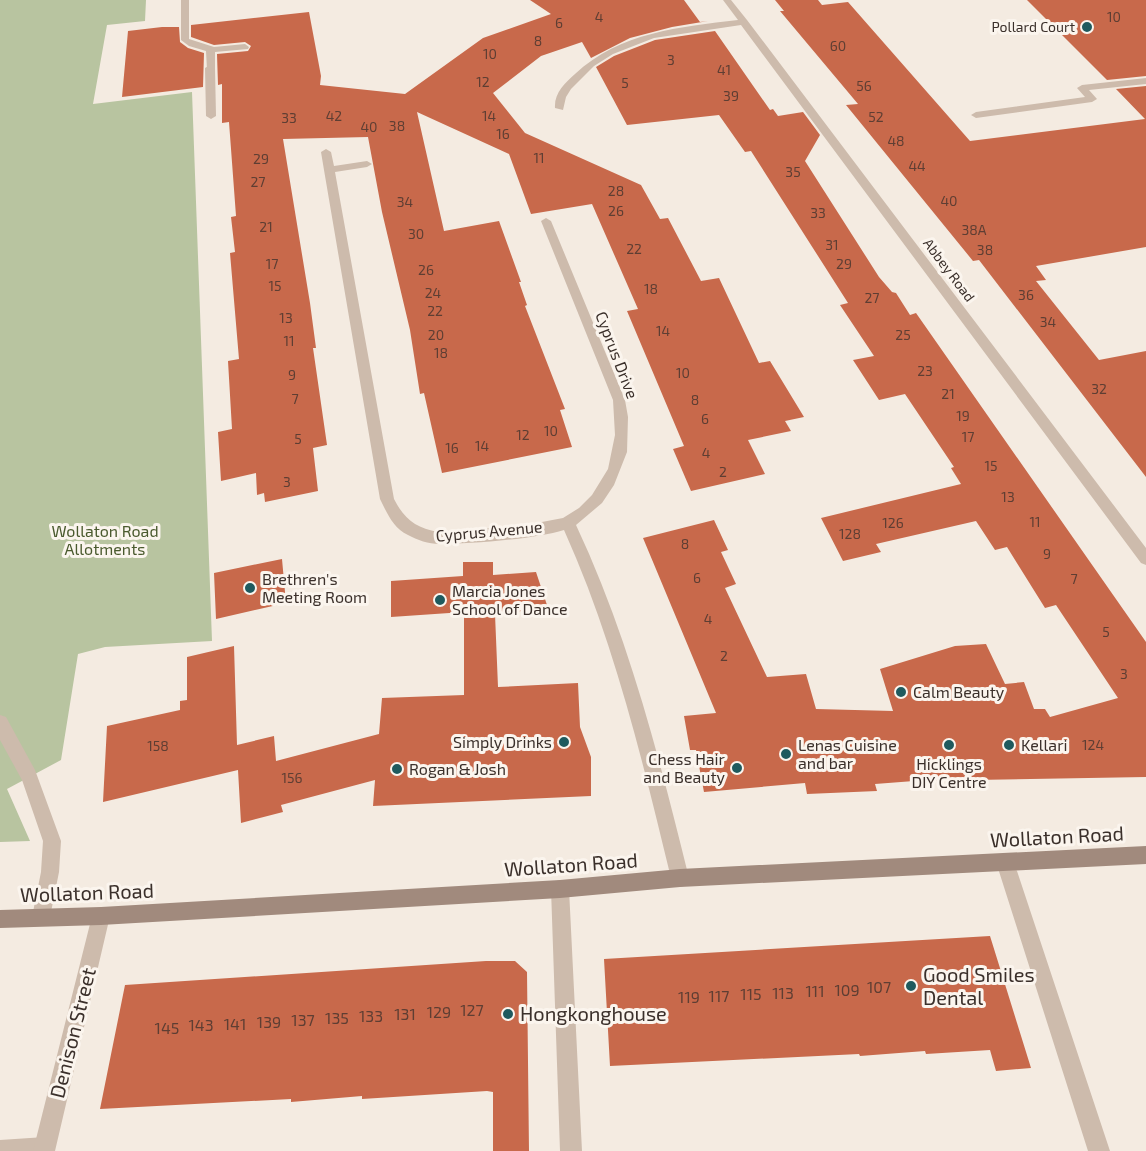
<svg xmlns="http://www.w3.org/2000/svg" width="1146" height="1151" font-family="'Exo 2',sans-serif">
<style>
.green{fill:#b8c4a0}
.building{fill:#c8694b}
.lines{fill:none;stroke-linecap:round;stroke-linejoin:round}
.lane{fill:#cdbbac;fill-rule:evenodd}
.street{fill:#cdbbac;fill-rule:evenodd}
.secondary{fill:#a18a7d;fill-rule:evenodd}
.poi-dot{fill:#1f5a5e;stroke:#fbf5ee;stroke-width:2}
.labels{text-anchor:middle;stroke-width:6;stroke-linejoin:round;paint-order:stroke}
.number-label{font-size:14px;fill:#5e3e33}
.far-poi-label{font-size:14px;fill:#3b302b;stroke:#fbf5ee;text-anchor:end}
.far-street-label{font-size:14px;fill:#3b302b;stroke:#fbf5ee}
.street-label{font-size:16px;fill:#3b302b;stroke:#fbf5ee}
.park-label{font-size:16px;fill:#4a5a2e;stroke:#fbf5ee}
.poi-label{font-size:16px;fill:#3b302b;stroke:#fbf5ee;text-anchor:start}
.near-number-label{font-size:16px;fill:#5e3e33}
.near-street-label{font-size:20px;fill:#3b302b;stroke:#fbf5ee}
.near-poi-label{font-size:20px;fill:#3b302b;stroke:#fbf5ee;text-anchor:start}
</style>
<rect width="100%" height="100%" fill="#f4ebe1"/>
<path class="green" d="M0,0h146l-1,21 -38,4 -14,79 99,-12 20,549 -107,6 -27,7 -17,106 -54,29 23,52 -30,1z"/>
<path class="building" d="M530,0h154l16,22 8,-1 -36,6 -42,11 -39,20 -9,-16 -41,14 -48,37 32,40 116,52 19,34 8,-1 33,63 18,-3 40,85 11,-2 34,56 -19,4 6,10 -43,9 17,34 -74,17 -18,-42 11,-3 -57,-135 11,-2 -46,-105 -61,10 -22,-60 -92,-42 27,119 55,-10 22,61h-2l8,23 -2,1 40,103 -5,1 12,37 -130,26 -18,-80 -4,1 -10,-64 -28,-118 -14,-75 -85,2 27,164 6,45h-3l14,97 -14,3 5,43 -53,11 -1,-9 -7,2 -1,-22 -35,8 -3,-49 14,-3 -4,-68 11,-2 -9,-106 5,-1 -4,-35 5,-1 -7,-94 -7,1v-39l-4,1 -1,-31 31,-3 3,-5 -6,-4 -31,3 -23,-8v-12l118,-13 12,64 -1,9 85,9 78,-56 68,-24z
M775,0h43l4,5 26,-3 122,139 175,-22 -29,-30 30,-3v161l-110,19 10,14 -10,1 63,79 47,-9v126l-167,-217 -6,1 -127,-156 12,-1 -78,-93h4z
M1027,0h119v76l-39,4z
M162,27h17l1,15 8,6 16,5 -1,34 -81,10 6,-66z
M715,31l55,79 3,-1 5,7 25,-4 17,23 -15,26 74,116 13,15 4,1 14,22 6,-2 230,329v135l-232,4 -39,3 2,7 -70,3 -2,-11 -101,9 -8,-42h-6l-6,-34 32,-3 -73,-175 71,-18 14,30 -7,2 15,32 -11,4 42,89 39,-3 10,35 77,2 -13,-42 75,-23 31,-2 19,40 19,-2 10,27h11l5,8 68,-19 -62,-93 -11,3 -38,-61 -12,3 -19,-29 -100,23 5,8 -38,9 -22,-43 140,-34 -10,-16 3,-1 -49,-73 -26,6 -26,-40 21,-4 -34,-51 8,-2 -97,-152 -6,1 -26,-37 -92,10 -31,-58 18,-11 41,-16z
M282,559l4,44 -70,16 -2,-46z
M463,562h30v13l43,-3 12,36 -53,6 3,73 80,-4 2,44 11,30v39l-218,10 2,-26 -94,25 2,7 -42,11 -3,-53 -135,32 4,-76 73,-16v-9l7,-1v-43l47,-11 3,99 37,-9 2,25 103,-27 3,-36 82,-3v-83l-73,5v-36l72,-5z
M990,936l41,132 -35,3 -6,-21 -64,4 -1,-3 -65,5 -1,-2 -249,12 -6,-107z
M486,961h29l12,11 2,179h-36v-59l-6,-1 -125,8v-3l-71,6v-3l-191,10 25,-124z"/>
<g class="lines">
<path class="lane" d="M210,65l5,3 1,48 -5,3 -5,-3 -1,-48z
M1146,78v6l-57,6 8,9 -5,3 -116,16 -5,-3 5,-3 109,-15 -8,-9 5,-3z
M0,715l6,2 29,53 26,71 -2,31 -9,45 -2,7 -7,2 -7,-2 -2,-7 9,-45 2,-31 -21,-61 -22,-40z
M45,1137l8,3 2,11h-55v-11z"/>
<path class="street" d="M181,0h8v39l25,8 31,-3 4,3 -1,2 -33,3v16l-8,2 -1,-19 -17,-5 -8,-6z
M723,0h8l16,20 399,528v17l-5,-2 -400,-538 -87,13 -41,16 -19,12 -23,23 -5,8 -3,13 -8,-2c-1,-15 10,-25 20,-34 45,-42 105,-47 163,-54z
M326,149l5,3 3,14 33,-5 5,3 -5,3 -32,5 59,327c10,20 22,29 44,33l88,-7 37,-7 16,-10 13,-13 16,-26 7,-34 -2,-35 -72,-179 5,-3 5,3 74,179 3,17 -1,35 -13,33 -12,18 -26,22c53,113 83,232 113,353l-2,7 -7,2 -7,-2 -2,-7c-29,-119 -57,-237 -107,-348 -28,9 -94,14 -125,14 -10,0 -22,-4 -31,-9 -15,-7 -21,-22 -28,-36l-56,-329 -3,-18z
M1005,853l6,3 3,6 96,289h-22l-92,-289 3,-6z
M560,880l7,2 2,7 13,262h-22l-9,-262 2,-7z
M101,907l7,2 2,7 -55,235h-22l59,-235 2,-7z"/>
<path class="secondary" d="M1146,846v18l-466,23 -120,11 -459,27 -101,3v-18l101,-3 459,-27 120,-11z"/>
</g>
<g class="poi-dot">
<circle cx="1087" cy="27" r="6"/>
<circle cx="250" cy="588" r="6"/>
<circle cx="440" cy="600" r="6"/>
<circle cx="901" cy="692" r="6"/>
<circle cx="564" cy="742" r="6"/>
<circle cx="949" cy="745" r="6"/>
<circle cx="1009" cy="745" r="6"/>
<circle cx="786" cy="754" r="6"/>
<circle cx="737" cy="768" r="6"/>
<circle cx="397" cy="769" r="6"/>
<circle cx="911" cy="986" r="6"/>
<circle cx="508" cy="1014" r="6"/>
</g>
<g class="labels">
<g class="number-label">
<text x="599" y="22">4</text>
<text x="1114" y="22">10</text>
<text x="559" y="28">6</text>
<text x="538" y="46">8</text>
<text x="838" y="51">60</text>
<text x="490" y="59">10</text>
<text x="671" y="65">3</text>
<text x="724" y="75">41</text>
<text x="483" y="87">12</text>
<text x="625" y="88">5</text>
<text x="864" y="91">56</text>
<text x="731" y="101">39</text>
<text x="334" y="121">42</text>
<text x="489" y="121">14</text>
<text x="876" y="122">52</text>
<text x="289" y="123">33</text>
<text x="397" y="131">38</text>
<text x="369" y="132">40</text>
<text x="503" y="139">16</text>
<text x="896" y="146">48</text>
<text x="539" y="163">11</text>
<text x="261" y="164">29</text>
<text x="917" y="171">44</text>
<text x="793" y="177">35</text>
<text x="258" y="187">27</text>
<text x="616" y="196">28</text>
<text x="949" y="206">40</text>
<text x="405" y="207">34</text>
<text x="616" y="216">26</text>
<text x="818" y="218">33</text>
<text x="266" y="232">21</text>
<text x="974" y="235">38A</text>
<text x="416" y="239">30</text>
<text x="832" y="250">31</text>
<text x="634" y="254">22</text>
<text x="985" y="255">38</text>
<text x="272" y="269">17</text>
<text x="844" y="269">29</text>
<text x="426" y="275">26</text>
<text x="275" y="291">15</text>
<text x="651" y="294">18</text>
<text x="433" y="298">24</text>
<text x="1026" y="300">36</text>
<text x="872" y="303">27</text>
<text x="435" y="316">22</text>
<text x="286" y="323">13</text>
<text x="1048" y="327">34</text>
<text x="663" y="336">14</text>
<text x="436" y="340">20</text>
<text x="903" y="340">25</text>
<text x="289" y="346">11</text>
<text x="441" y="358">18</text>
<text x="925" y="376">23</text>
<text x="683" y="378">10</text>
<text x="292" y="380">9</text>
<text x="1099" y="394">32</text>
<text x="948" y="399">21</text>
<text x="295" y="404">7</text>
<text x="695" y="405">8</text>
<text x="963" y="421">19</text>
<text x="705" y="424">6</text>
<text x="551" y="436">10</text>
<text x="523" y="440">12</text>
<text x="968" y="442">17</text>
<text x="298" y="444">5</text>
<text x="482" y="451">14</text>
<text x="452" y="453">16</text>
<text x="706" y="458">4</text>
<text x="991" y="471">15</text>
<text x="723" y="477">2</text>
<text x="287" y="487">3</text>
<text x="1008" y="502">13</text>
<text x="1035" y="527">11</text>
<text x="893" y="528">126</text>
<text x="850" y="539">128</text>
<text x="685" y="549">8</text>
<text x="1047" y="559">9</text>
<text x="697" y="583">6</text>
<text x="1074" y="584">7</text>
<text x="708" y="624">4</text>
<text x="1106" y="637">5</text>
<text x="724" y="661">2</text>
<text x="1124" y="679">3</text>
<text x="1093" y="750">124</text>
<text x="158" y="751">158</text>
<text x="292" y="783">156</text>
</g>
<g class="far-poi-label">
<text x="1075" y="32">Pollard Court</text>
</g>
<g class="far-street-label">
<text transform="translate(949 270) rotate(53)" y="5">Abbey Road</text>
</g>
<g class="street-label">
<text transform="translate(617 355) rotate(69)" y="6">Cyprus Drive</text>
<text transform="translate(489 531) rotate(-5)" y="6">Cyprus Avenue</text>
</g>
<g class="park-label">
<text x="105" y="537">Wollaton Road<tspan x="105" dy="18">Allotments</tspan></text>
</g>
<g class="poi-label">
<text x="262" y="585">Brethren's<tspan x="262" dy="18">Meeting Room</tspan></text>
<text x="452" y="597">Marcia Jones<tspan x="452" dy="18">School of Dance</tspan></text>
<text x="913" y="698">Calm Beauty</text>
<text x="552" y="748" text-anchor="end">Simply Drinks</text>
<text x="798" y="751">Lenas Cuisine<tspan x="798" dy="18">and bar</tspan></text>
<text x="1021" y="751">Kellari</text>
<text x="725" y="765" text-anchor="end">Chess Hair<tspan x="725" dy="18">and Beauty</tspan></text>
<text x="949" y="770" text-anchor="middle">Hicklings<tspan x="949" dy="18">DIY Centre</tspan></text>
<text x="409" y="775">Rogan &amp; Josh</text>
</g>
<g class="near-number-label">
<text x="879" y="993">107</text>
<text x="847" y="996">109</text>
<text x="815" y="997">111</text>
<text x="783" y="999">113</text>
<text x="751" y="1000">115</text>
<text x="719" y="1002">117</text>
<text x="689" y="1003">119</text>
<text x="472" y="1016">127</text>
<text x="439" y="1018">129</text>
<text x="405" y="1020">131</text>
<text x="371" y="1022">133</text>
<text x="337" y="1024">135</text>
<text x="303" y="1026">137</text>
<text x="269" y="1028">139</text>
<text x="235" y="1030">141</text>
<text x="201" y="1031">143</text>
<text x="167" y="1034">145</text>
</g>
<g class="near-street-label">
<text transform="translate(1057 837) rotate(-3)" y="7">Wollaton Road</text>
<text transform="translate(571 865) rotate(-4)" y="7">Wollaton Road</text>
<text transform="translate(87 893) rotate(-2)" y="7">Wollaton Road</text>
<text transform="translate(73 1033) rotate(-76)" y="7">Denison Street</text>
</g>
<g class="near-poi-label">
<text x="923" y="982">Good Smiles<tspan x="923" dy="23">Dental</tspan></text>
<text x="520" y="1021">Hongkonghouse</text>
</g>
</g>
</svg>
